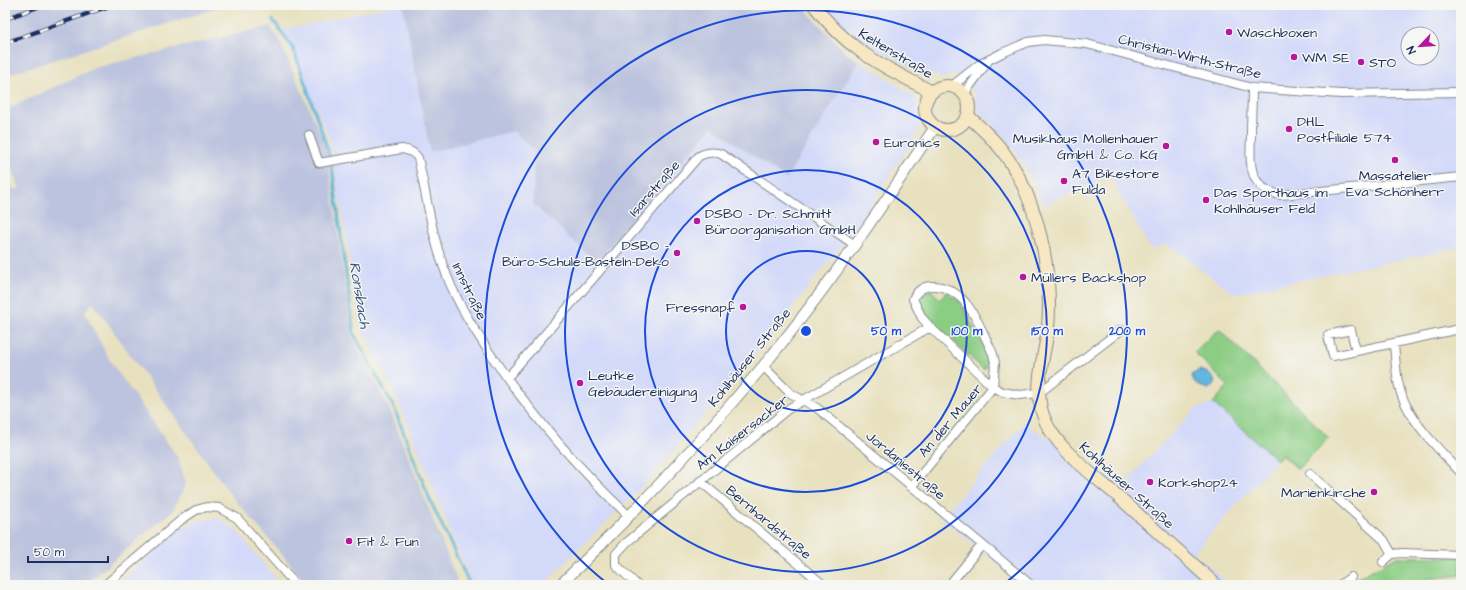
<svg xmlns="http://www.w3.org/2000/svg" width="1466" height="590" font-family="'Architects Daughter',sans-serif">
<style>
.built{fill:#d3d9f9;fill-rule:evenodd}
.industrial{fill:#bcc3de}
.green{fill:#8ccd84;stroke:#547e71}
.water{fill:#63b6df;stroke:#3f729e}
.lines{fill:none;stroke-linecap:round;stroke-linejoin:round}
.stream{stroke:#63b6df;stroke-width:3}
.minor-casing{stroke:#82888e;stroke-width:10}
.tertiary-casing{stroke:#82888e;stroke-width:12}
.secondary-casing{stroke:#82888e;stroke-width:14}
.minor{stroke:#fff;stroke-width:8}
.tertiary{stroke:#fff;stroke-width:10}
.secondary{stroke:#f7e8c3;stroke-width:12}
.rail-casing{stroke:#1b2f5e;stroke-width:4.5}
.rail{stroke:#f6f6f2;stroke-width:3;stroke-dasharray:9;stroke-linecap:butt}
.ring{fill:none;stroke:#1d4ed8;stroke-width:2}
.poi-dot{fill:#b5179e;stroke:#f6f6f2;stroke-width:1.5}
.labels{text-anchor:middle;stroke-width:3;stroke-linejoin:round;paint-order:stroke}
.poi-label{font-size:14px;fill:#1b2f5e;stroke:#f6f6f2;text-anchor:start}
.street-label{font-size:14px;fill:#1b2f5e;stroke:#f6f6f2}
.water-label{font-size:15px;font-style:italic;fill:#315885;stroke:#f6f6f2}
.centre{fill:#1d4ed8;stroke:#f6f6f2;stroke-width:2}
.ring-label{font-size:12px;text-anchor:middle;font-weight:bold;fill:#1d4ed8;stroke:#f6f6f2;stroke-width:3;stroke-linejoin:round;paint-order:stroke}
</style>
<rect width="100%" height="100%" fill="#f6f6f2"/>
<filter id="ink" filterUnits="userSpaceOnUse"><feTurbulence type="fractalNoise" baseFrequency=".025" numOctaves="2"/><feDisplacementMap in="SourceGraphic" scale="8" xChannelSelector="R" yChannelSelector="G"/><feConvolveMatrix kernelMatrix="1 2 1 2 8 2 1 2 1" color-interpolation-filters="sRGB"/></filter>
<filter id="wash" filterUnits="userSpaceOnUse"><feTurbulence type="fractalNoise" baseFrequency=".012" numOctaves="4" result="noise"/><feDisplacementMap in="SourceGraphic" scale="16" xChannelSelector="R" yChannelSelector="G"/><feGaussianBlur stdDeviation="0.9" result="paint"/><feColorMatrix in="noise" values="0 0 0 0 0 0 0 0 0 0 0 0 0 0 0 0 0 1.4 0 .05"/><feComposite in="paint" operator="in"/></filter>
<g filter="url(#wash)">
<rect width="100%" height="100%" fill="#e8e1bf"/>
<path class="built" d="M396,5h7l27,146 83,-20 21,18 -1,55 63,57 116,-134 74,52 73,-118 56,36 5,12 -1,21 -60,93 -107,136 -111,129 -98,97h-71l-74,-184 -38,-77 -30,-184 -48,-110z
M824,5h637v242l-227,47 -69,-51 -14,7 -41,-74 -66,29 -13,-30 -23,-34 -27,-27 -6,-10v-11l-18,-19 -13,4 -31,-10 -56,-29 -23,-21zM1408,34h24v24h-24z
M1213,403l64,57 -84,93 38,32h-206l-84,-67 83,-95 99,62 73,-77z
M218,518l18,12 45,55h-164l65,-57 18,-8z"/>
<path class="industrial" d="M5,5h221l-207,66 -14,6z
M403,5h398l46,49 12,7 -73,118 -74,-52 -116,135 -63,-58 1,-55 -21,-18 -83,21z
M270,26l9,13 47,108 26,190 38,74 69,174h-151l-77,-90 -138,-192 -9,9 27,50 67,96 8,26 -13,26 -88,75h-80v-396h15l-15,-37v-42l92,-43z"/>
<path class="green" d="M925,291h7l8,8 7,-7 14,11 29,57 -6,10 -62,-58 -6,-11z
M1219,329l110,109 -31,31 -16,-14 -5,5 -64,-57 15,-17 -34,-34z
M1397,557h64v18l-34,4 -6,6h-63l-5,-5z"/>
<path class="water" d="M1199,370c9,2 14,4 16,13l-6,6c-9,-2 -16,-5 -17,-14z"/>
<g class="lines">
<path class="stream" d="M273,20l20,28 35,102 5,24 21,160 40,74 36,92 40,85"/>
</g>
</g>
<g filter="url(#ink)">
<g class="lines">
<g class="minor-casing">
<path id="minor" d="M952,86l28,-22 22,-11 26,-11 16,-2 43,4 165,44 89,6 120,-2
M1252,88c0,15 -1,31 -1,46 -1,29 -4,54 30,61l180,-18
M964,94l25,-34
M309,135l10,28 83,-14c7,1 12,3 16,9 9,39 14,81 29,118 11,29 29,56 46,82 39,57 85,110 136,158
M1394,344c2,21 2,43 12,61 13,26 36,47 55,68
M1356,351l-5,-21 -23,5 5,21 122,-26 6,2
M763,366l27,27 27,15 214,177
M507,378l192,-222c8,-4 14,-5 22,-2l134,91
M993,387l2,-24 -2,-9c-13,-27 -26,-68 -61,-68 -8,0 -16,5 -19,13l9,19 8,9 63,60 10,5 16,3 20,-2 82,-63
M1310,474l74,66 8,14
M700,481l120,101
M911,487l82,-100
M1383,562l9,-8 10,-1 59,2
M105,585l76,-65 15,-10 11,-3 12,1 18,10 59,67
M637,585l-21,-20v-11l10,-11 162,-134 142,-82
M949,585l33,-40
M1340,585l11,-8"/>
</g>
<g class="tertiary-casing">
<path id="tertiary" d="M560,585c72,-69 140,-143 204,-220 62,-75 117,-157 171,-238"/>
</g>
<g class="secondary-casing">
<path id="secondary" d="M814,5c34,46 69,61 118,87
M925 108a22 22 0 1 1 44 0a22 22 0 1 1-44 0Z
M968,116c13,12 26,23 36,37 34,47 49,118 44,175 -3,28 -15,58 -5,87 10,32 52,61 77,83 32,29 64,58 96,87"/>
</g>
<use href="#minor" class="minor"/>
<use href="#tertiary" class="tertiary"/>
<use href="#secondary" class="secondary"/>
<g class="rail-casing">
<path id="rail" d="M5,5h1
M5,19l38,-14
M5,43l107,-38"/>
</g>
<use href="#rail" class="rail"/>
</g>
</g>
<g class="ring">
<circle cx="806" cy="331" r="80"/>
<circle cx="806" cy="331" r="161"/>
<circle cx="806" cy="331" r="241"/>
<path d="M608 584A321 321 0 1 1 1004 584"/>
</g>
<g class="poi-dot">
<circle cx="1229" cy="32" r="4"/>
<circle cx="1294" cy="57" r="4"/>
<circle cx="1361" cy="62" r="4"/>
<circle cx="1289" cy="129" r="4"/>
<circle cx="876" cy="142" r="4"/>
<circle cx="1166" cy="146" r="4"/>
<circle cx="1395" cy="160" r="4"/>
<circle cx="1064" cy="181" r="4"/>
<circle cx="1206" cy="200" r="4"/>
<circle cx="697" cy="221" r="4"/>
<circle cx="677" cy="253" r="4"/>
<circle cx="1023" cy="277" r="4"/>
<circle cx="743" cy="307" r="4"/>
<circle cx="580" cy="383" r="4"/>
<circle cx="1150" cy="482" r="4"/>
<circle cx="1374" cy="492" r="4"/>
<circle cx="349" cy="541" r="4"/>
</g>
<g class="labels">
<g class="poi-label">
<text x="1237" y="37">Waschboxen</text>
<text x="1302" y="62">WM SE</text>
<text x="1369" y="67">STO</text>
<text x="1297" y="126">DHL<tspan x="1297" dy="16">Postfiliale 574</tspan></text>
<text x="1158" y="143" text-anchor="end">Musikhaus Mollenhauer<tspan x="1158" dy="16">GmbH &amp; Co. KG</tspan></text>
<text x="884" y="147">Euronics</text>
<text x="1072" y="178">A7 Bikestore<tspan x="1072" dy="16">Fulda</tspan></text>
<text x="1395" y="180" text-anchor="middle">Massatelier<tspan x="1395" dy="16">Eva Schönherr</tspan></text>
<text x="1214" y="197">Das Sporthaus im<tspan x="1214" dy="16">Kohlhäuser Feld</tspan></text>
<text x="705" y="218">DSBO - Dr. Schmitt<tspan x="705" dy="16">Büroorganisation GmbH</tspan></text>
<text x="669" y="250" text-anchor="end">DSBO -<tspan x="669" dy="16">Büro-Schule-Basteln-Deko</tspan></text>
<text x="1031" y="282">Müllers Backshop</text>
<text x="735" y="312" text-anchor="end">Fressnapf</text>
<text x="588" y="380">Leutke<tspan x="588" dy="16">Gebäudereinigung</tspan></text>
<text x="1158" y="487">Korkshop24</text>
<text x="1366" y="497" text-anchor="end">Marienkirche</text>
<text x="357" y="546">Fit &amp; Fun</text>
</g>
<g class="street-label">
<text transform="translate(896 53) rotate(31)" y="5">Keltenstraße</text>
<text transform="translate(1190 56) rotate(14)" y="5">Christian-Wirth-Straße</text>
<text transform="translate(654 188) rotate(-49)" y="5">Isarstraße</text>
<text transform="translate(470 291) rotate(64)" y="5">Innstraße</text>
<text transform="translate(749 357) rotate(-51)" y="5">Kohlhäuser Straße</text>
<text transform="translate(950 420) rotate(-50)" y="5">An der Mauer</text>
<text transform="translate(742 432) rotate(-38)" y="5">Am Kaisersacker</text>
<text transform="translate(906 465) rotate(40)" y="5">Jordanisstraße</text>
<text transform="translate(1127 485) rotate(42)" y="5">Kohlhäuser Straße</text>
<text transform="translate(769 522) rotate(40)" y="5">Bernhardstraße</text>
</g>
<g class="water-label">
<text transform="translate(360 295) rotate(81)" y="5">Ronsbach</text>
</g>
</g>
<circle cx="806" cy="331" r="6" class="centre"/>
<g class="ring-label">
<text x="886" y="335">50 m</text>
<text x="967" y="335">100 m</text>
<text x="1047" y="335">150 m</text>
<text x="1127" y="335">200 m</text>
</g>
<rect width="1466" height="590" fill="none" stroke="#f6f6f2" stroke-width="20"/>
<g transform="translate(1420 46) rotate(245)"><circle r="19" fill="#f6f6f2" stroke="#9ea6b7"/>
<path d="M0-3L7 15L0 10L-7 15Z" fill="#b5179e"/>
<text y="-6" font-size="11" font-weight="bold" text-anchor="middle" fill="#1b2f5e">N</text>
</g>
<path d="M28 556v6h80v-6" fill="none" stroke="#1b2f5e" stroke-width="2"/>
<text x="34" y="556" font-size="12" fill="#1b2f5e" stroke="#f6f6f2" stroke-width="3" paint-order="stroke">50 m</text>
</svg>
